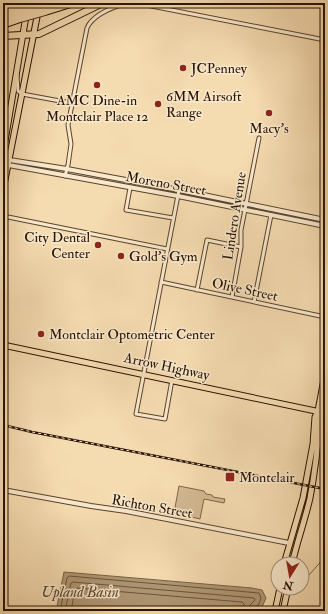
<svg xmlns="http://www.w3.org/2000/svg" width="328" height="614" font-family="'IM FELL Double Pica',serif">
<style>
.green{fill:#d2b992;stroke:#7d664a}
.water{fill:#af9774;stroke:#796246}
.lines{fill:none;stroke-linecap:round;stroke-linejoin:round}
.shore{stroke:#6c543a;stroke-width:1}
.stream{stroke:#796246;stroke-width:1}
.minor-casing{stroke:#5b442d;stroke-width:5}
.tertiary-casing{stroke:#5b442d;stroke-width:6}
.primary-casing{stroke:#281201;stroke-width:7}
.motorway-casing{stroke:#281201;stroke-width:8}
.minor{stroke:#f8e8cc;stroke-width:3}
.tertiary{stroke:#f8e8cc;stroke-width:4}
.primary{stroke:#f5dbb0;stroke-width:5}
.motorway{stroke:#f5dbb0;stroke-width:6}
.rail-casing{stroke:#281201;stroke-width:2.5}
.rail{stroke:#f8e8cc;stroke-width:1;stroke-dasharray:3;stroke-linecap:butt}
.motorway-bridge-casing{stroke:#281201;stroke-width:8;stroke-linecap:butt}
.motorway-bridge{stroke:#f5dbb0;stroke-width:6}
.poi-dot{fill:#8f2418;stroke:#f8e8cc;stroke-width:1.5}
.labels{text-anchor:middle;stroke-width:3;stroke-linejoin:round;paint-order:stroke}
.poi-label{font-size:14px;fill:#281201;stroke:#f8e8cc;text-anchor:start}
.street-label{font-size:14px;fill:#281201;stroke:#f8e8cc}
.water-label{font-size:15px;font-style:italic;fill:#5e472f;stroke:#f8e8cc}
</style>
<rect width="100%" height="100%" fill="#f5dbb0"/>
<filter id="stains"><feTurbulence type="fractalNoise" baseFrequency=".005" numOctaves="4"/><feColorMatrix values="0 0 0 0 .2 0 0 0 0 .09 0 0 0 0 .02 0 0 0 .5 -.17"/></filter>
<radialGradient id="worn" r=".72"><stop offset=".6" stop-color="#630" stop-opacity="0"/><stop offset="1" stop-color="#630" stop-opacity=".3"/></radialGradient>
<path class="green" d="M179,486l25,5 2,3 6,1 1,2 12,2 -1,4 -20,-4 -4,20 -26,-6z"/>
<path class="water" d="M64,572l188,16 10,2 4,8 -4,9 -7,4h-199z"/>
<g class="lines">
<path class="shore" d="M60,611l7,-33 2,-2 190,17 2,5 -2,6 -4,3 -1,4
M65,611l6,-28 2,-1 181,16 1,2 -5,5 -1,6
M71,611l4,-21 2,-2 165,14 2,2 -1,7"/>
<path class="stream" d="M302,583l23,-26
M293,594l5,-6"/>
<g class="minor-casing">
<path id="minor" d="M136,3l189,37
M17,75l1,16 4,3 49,9
M65,176l3,-11 3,-21 -3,-19 19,-97c6,-14 26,-21 40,-25
M130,188l-4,22 47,8
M3,216l164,33
M161,282l164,35
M197,290l10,-50 34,7
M232,297l9,-50v-17l18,-92
M254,302l17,-87
M172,380l-7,39 -29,-5 43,-224"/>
</g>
<g class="tertiary-casing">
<path id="tertiary" d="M3,159l64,10 112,21 146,30
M3,164l175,32 147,30
M3,490l88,16 35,5 163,32"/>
</g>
<g class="primary-casing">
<path id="primary" d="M3,153l23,-137
M3,190l35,-178
M3,345l322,68
M284,564l19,-66 10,-54 2,-27 3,-6
M292,564c5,-22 13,-44 18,-66 5,-26 8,-53 10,-80l-2,-7 7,-37
M275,611l5,-23
M283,611l5,-23"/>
</g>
<g class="motorway-casing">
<path id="motorway" d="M46,7l12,-4
M3,11l24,-8
M45,12l29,-9
M3,15l19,-6
M3,20l18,-6
M3,25l17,-6
M3,36l36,-2 64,-31"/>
</g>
<use href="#minor" class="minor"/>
<use href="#tertiary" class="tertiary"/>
<use href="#primary" class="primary"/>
<use href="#motorway" class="motorway"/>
<g class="rail-casing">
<path id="rail" d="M3,425l29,7 293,57"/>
</g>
<use href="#rail" class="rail"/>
<g class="motorway-bridge-casing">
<path id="motorway-bridge" d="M22,9l20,-6
M21,14l25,-7
M20,19l25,-7"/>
</g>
<use href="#motorway-bridge" class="motorway-bridge"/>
</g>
<g class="poi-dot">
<circle cx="183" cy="68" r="4"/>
<circle cx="97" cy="85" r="4"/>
<circle cx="158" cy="104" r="4"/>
<circle cx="269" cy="113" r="4"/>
<circle cx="98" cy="245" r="4"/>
<circle cx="121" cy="256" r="4"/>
<circle cx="41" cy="334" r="4"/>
<rect x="225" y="472" width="10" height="10" rx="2"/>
</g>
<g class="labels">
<g class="poi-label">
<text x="191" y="73">JCPenney</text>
<text x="166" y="101">6MM Airsoft<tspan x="166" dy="16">Range</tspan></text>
<text x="97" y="105" text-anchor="middle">AMC Dine-in<tspan x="97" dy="16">Montclair Place 12</tspan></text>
<text x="269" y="133" text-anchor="middle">Macy's</text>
<text x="90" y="242" text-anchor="end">City Dental<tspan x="90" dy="16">Center</tspan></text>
<text x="129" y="261">Gold's Gym</text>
<text x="49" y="339">Montclair Optometric Center</text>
<text x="239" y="482">Montclair</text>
</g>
<g class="street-label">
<text transform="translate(166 183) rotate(10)" y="5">Moreno Street</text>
<text transform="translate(234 216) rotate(-81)" y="5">Lindero Avenue</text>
<text transform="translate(245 289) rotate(12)" y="5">Olive Street</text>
<text transform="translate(167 366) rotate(12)" y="5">Arrow Highway</text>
<text transform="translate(152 506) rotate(10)" y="5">Richton Street</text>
</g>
<g class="water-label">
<text x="80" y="597">Upland Basin</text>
</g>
</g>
<rect width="328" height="614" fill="none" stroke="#f5dbb0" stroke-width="16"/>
<rect x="4" y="4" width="320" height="606" fill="none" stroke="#281201" stroke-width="2"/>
<rect x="8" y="8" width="312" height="598" fill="none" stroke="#281201"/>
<g transform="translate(290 576) rotate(191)"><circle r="19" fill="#f8e8cc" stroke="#a5927b"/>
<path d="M0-3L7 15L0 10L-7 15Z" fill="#8f2418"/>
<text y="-6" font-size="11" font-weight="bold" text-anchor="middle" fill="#281201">N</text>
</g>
<rect width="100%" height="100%" filter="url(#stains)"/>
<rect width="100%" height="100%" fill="url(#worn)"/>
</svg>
